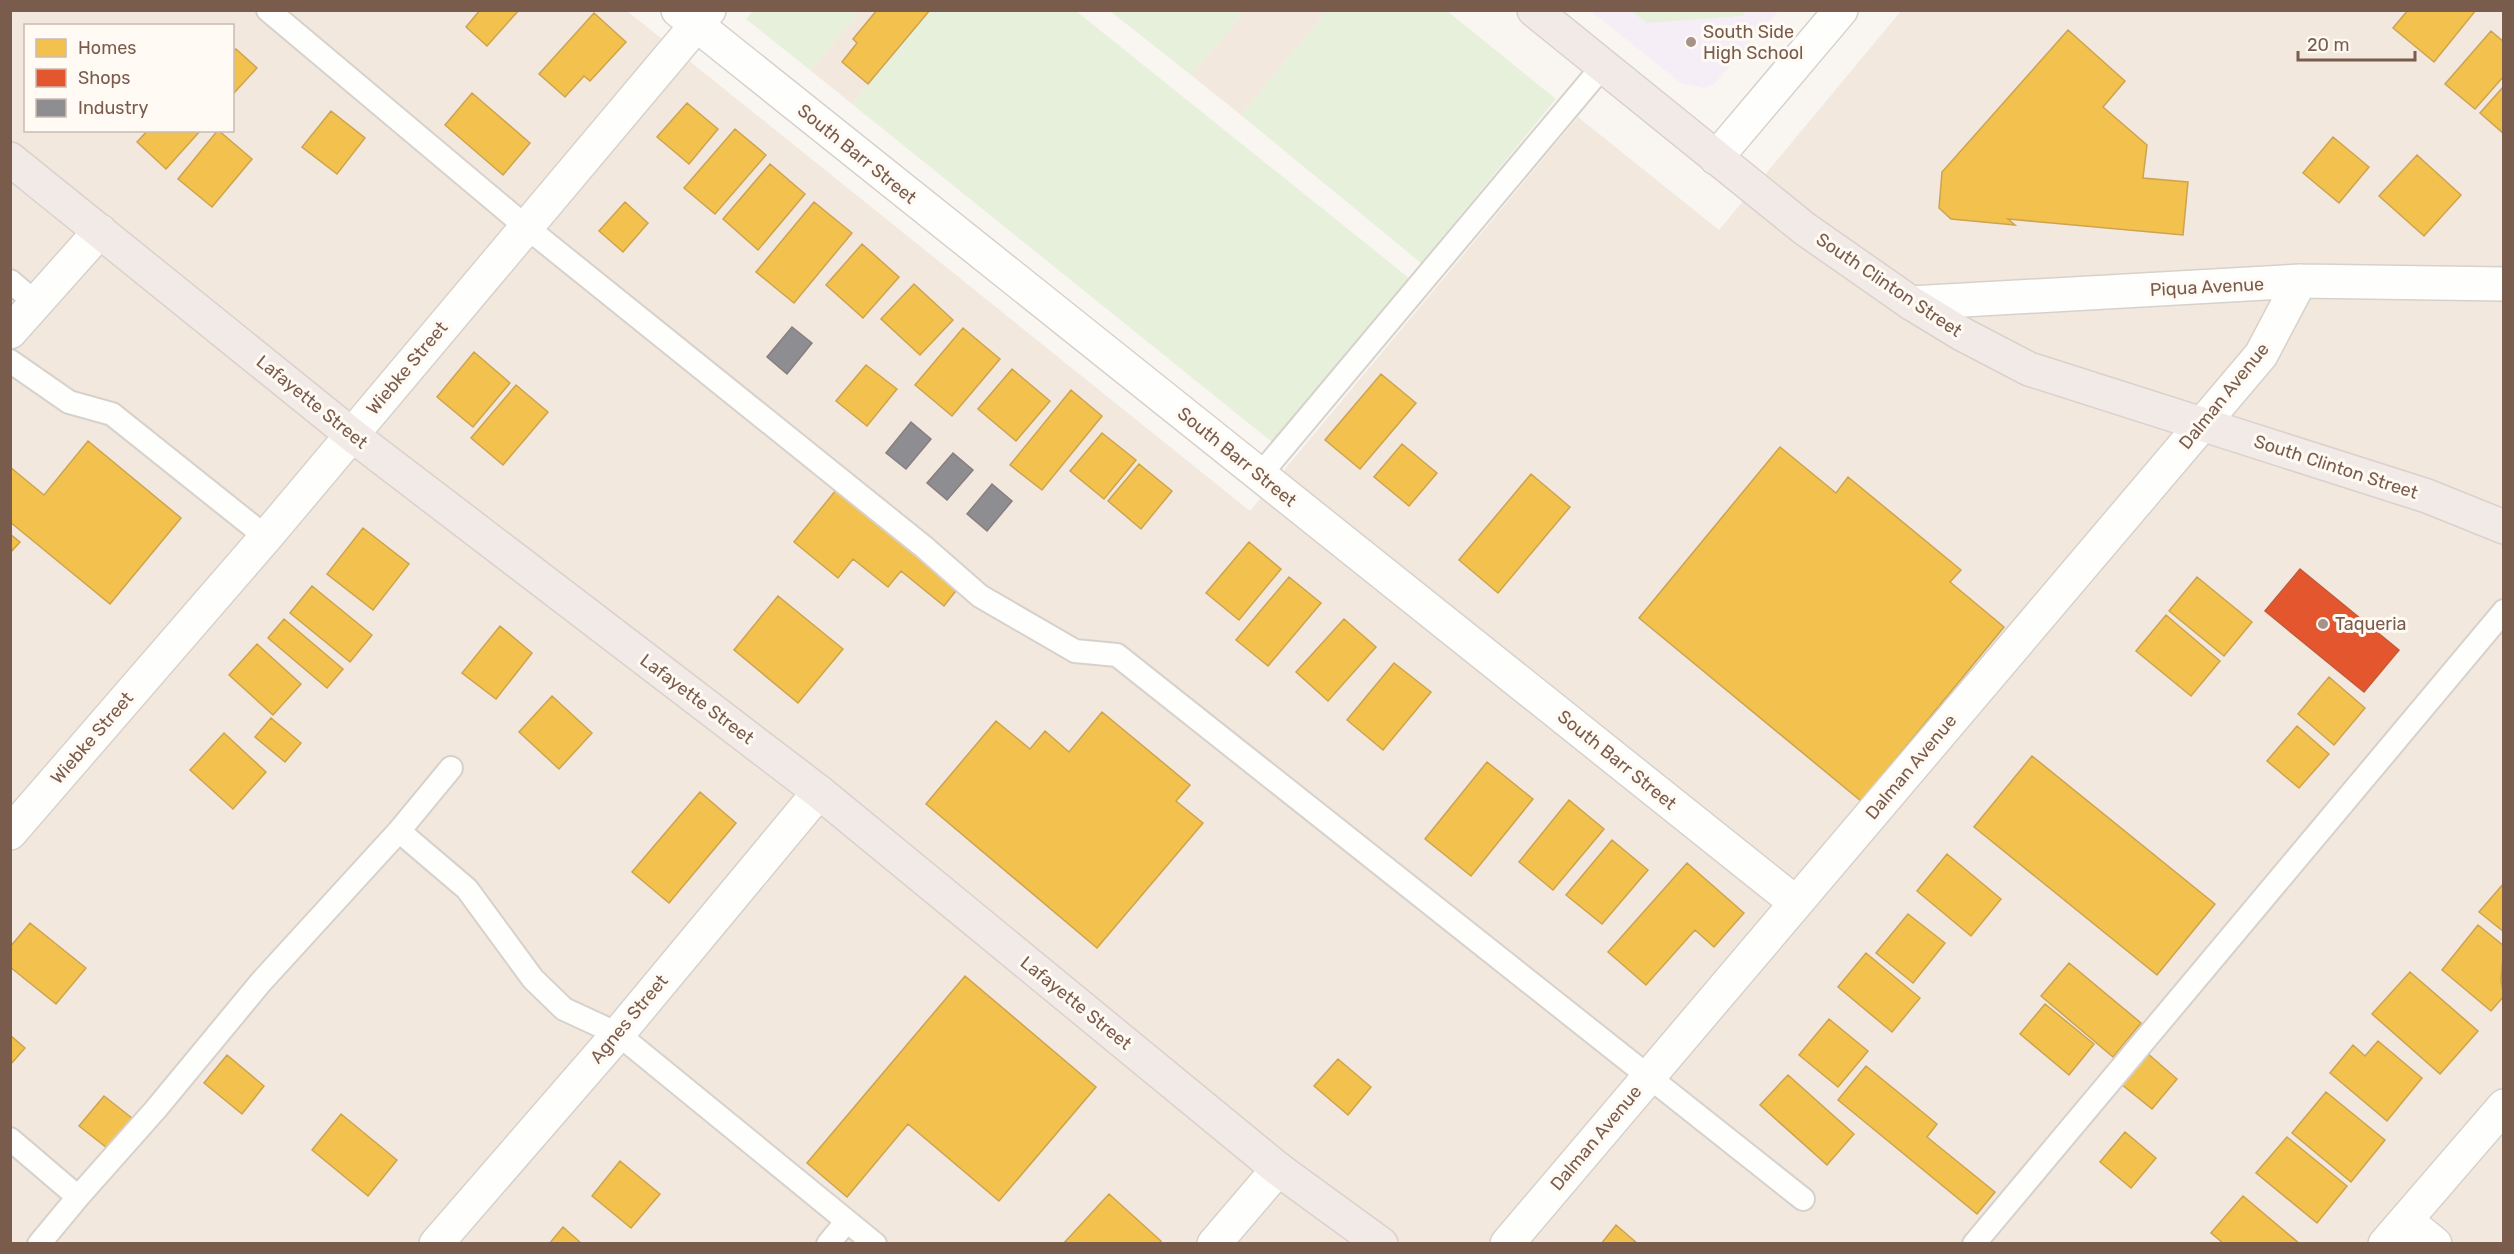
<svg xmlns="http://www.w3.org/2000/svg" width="2514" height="1254" font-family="Rubik,sans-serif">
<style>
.residential{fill:#f2e8de;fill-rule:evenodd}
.education{fill:#f6eef6}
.green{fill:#e7f0db}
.homes{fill:#f2c14e;stroke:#cea34e;stroke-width:1.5}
.shops{fill:#e4572e;stroke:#c45837;stroke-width:1.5}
.industry{fill:#8d8d92;stroke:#877e7d;stroke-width:1.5}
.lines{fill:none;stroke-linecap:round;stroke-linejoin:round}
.lane-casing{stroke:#d7d1cb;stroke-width:26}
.street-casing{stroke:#d7d1cb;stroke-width:36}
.secondary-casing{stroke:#d9d2cb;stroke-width:36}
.highway-casing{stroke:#dad1cc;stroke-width:36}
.lane{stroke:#fefefd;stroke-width:22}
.street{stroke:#fefefd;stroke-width:33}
.secondary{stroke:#fefefd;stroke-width:33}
.highway{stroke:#f2eae7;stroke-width:33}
.poi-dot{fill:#a69286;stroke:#fffaf3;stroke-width:2}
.labels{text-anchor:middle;stroke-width:6;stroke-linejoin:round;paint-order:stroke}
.poi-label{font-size:18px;fill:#7a5c4d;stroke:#fffaf3;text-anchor:start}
.street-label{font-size:18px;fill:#7a5c4d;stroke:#fffaf3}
</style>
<rect width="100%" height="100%" fill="#f9f5f0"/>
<path class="residential" d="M10,11h617l623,500 328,-394 141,113 182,-219h602v1232h-2492zM26,26h206v104h-206z
M861,11h70l-79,93 -42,-34z
M1245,11h82l-86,104 -50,-40z"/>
<path class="education" d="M1591,11h187l-64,73 -11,4 -22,-5z"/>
<path class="green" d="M931,10l145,1 333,267 -137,164 -420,-338z
M753,11v-1l108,1 -51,59 -64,-51z
M1110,11h135l-54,64z
M1327,11h120l109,88 -135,164 -180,-148z
M1631,11h116l-5,5 -95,7z"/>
<path class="homes" d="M480,10h39l-32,36 -21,-19z
M877,10h53l-62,74 -26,-22 15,-19 -4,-4z
M2408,10h68l-42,52 -41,-34z
M594,13l32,29 -36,39 -6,-5 -19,21 -26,-23z
M2068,30l57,51 -22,26 44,38 -4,33 45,4 -5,53 -175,-16 7,6 -64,-6 -12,-11 3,-36z
M2491,31l13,11v34l-29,33 -30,-25z
M236,49l21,19 -25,27v-42z
M2504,86v48l-24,-21z
M472,93l58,50 -27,32 -58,-50z
M687,103l31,26 -29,35 -32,-27z
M331,111l34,27 -28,36 -35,-27z
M735,129l31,26 -51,59 -31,-26z
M148,130h53l-35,39 -29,-27z
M218,130l34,29 -40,48 -34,-28z
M2333,137l36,30 -30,36 -36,-30z
M2417,155l44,40 -37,41 -45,-40z
M770,164l35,30 -47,56 -35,-31z
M625,202l23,21 -25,29 -24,-21z
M814,202l38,31 -58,70 -38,-31z
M862,244l37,33 -36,41 -37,-33z
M914,284l39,36 -33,35 -39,-36z
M963,328l37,31 -48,57 -37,-31z
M474,352l36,31 -37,44 -36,-30z
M866,365l31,24 -30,37 -31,-25z
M1012,369l38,32 -34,40 -38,-32z
M1381,374l35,29 -56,66 -35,-29z
M516,385l32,27 -45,53 -32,-27z
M1071,390l31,26 -60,74 -32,-25z
M1102,433l34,27 -32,39 -34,-28z
M88,441l93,77 -71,86 -100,-82v-55l34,28z
M1402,444l35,29 -28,33 -35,-29z
M1780,447l56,46 12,-16 113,93 -11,12 54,45 -143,174 -222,-183z
M1139,464l33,27 -31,38 -33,-28z
M1531,474l39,33 -72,86 -39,-33z
M840,485l122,98 -18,23 -43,-35 -13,16 -35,-28 -15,19 -44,-36z
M363,528l46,36 -36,46 -46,-36z
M10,534l10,8 -10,11z
M1249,542l32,27 -42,51 -33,-27z
M1289,577l32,26 -53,63 -32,-26z
M2197,577l55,45 -28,34 -55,-45z
M312,586l60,49 -22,27 -60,-49z
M778,596l65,53 -45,54 -64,-53z
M2166,615l54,46 -29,35 -55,-45z
M284,619l59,50 -16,19 -59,-50z
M1344,619l32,28 -48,54 -32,-29z
M500,626l32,27 -36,46 -34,-26z
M257,644l44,40 -28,31 -44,-40z
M1394,663l37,29 -48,58 -36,-30z
M2329,677l36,31 -31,37 -36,-31z
M552,696l40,37 -33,36 -40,-37z
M1102,712l88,73 -14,16 27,22 -106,125 -171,-144 70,-83 34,28 15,-18 24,21z
M271,718l30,25 -16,19 -30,-25z
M2297,726l32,28 -30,34 -32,-27z
M224,733l42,39 -33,37 -43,-39z
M2032,756l183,148 -58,71 -183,-148z
M1487,762l46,37 -62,77 -46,-37z
M700,792l36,31 -67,80 -37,-31z
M1569,800l35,29 -51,61 -34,-28z
M1612,840l36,30 -46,54 -36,-29z
M1947,854l54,45 -30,37 -54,-45z
M1687,863l57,50 -30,34 -19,-17 -49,55 -38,-33z
M2504,883v49l-25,-20z
M1908,914l37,29 -32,40 -37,-30z
M30,923l56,45 -30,36 -46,-37v-20z
M2478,925l26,21 -3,34 3,16 -13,15 -49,-41z
M1866,953l54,45 -28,34 -54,-45z
M2069,963l72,60 -28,34 -72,-61z
M2410,972l68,59 -38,43 -68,-60z
M965,976l131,111 -97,114 -91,-77 -61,73 -40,-34z
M2045,1004l49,40 -25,31 -49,-41z
M1829,1019l39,32 -30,36 -39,-32z
M10,1035l15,13 -15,17z
M2378,1041l44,37 -35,43 -57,-48 23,-28 12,11z
M2147,1053l30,26 -25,30 -31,-25z
M227,1055l37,31 -22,28 -38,-31z
M1338,1059l33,28 -23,28 -34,-29z
M1866,1066l71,58 -10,13 68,55 -18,22 -139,-114z
M1788,1075l66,59 -27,31 -67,-60z
M2326,1092l59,48 -34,42 -59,-49z
M104,1096l28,22 -25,30 -28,-22z
M341,1114l56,46 -29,36 -56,-46z
M2125,1132l31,26 -25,30 -31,-26z
M2287,1137l60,49 -30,37 -61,-50z
M620,1161l40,33 -29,34 -39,-32z
M1109,1194l52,47 -2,3h-96z
M2243,1196l57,48h-76l-13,-11z
M1616,1225l22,19h-37z
M563,1227l19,17h-33z"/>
<path class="shops" d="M2300,569l99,81 -35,42 -99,-81z"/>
<path class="industry" d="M792,327l20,16 -25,31 -20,-17z
M911,422l20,17 -25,30 -20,-16z
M953,453l20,17 -26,30 -20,-17z
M992,484l20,17 -25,30 -20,-17z"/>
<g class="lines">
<g class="lane-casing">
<path id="lane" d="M268,10l257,216 399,321 56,49 95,55 42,4 686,544
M10,281l26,22
M10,361l59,41 43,12 154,123
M1260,475l343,-409
M399,831l52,-63
M10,1139l68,58 -39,47
M78,1197l78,-88 105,-127 138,-151 68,58 66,90 31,30 54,25 257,210
M828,1244l19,-23
M1974,1244l530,-633"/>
</g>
<g class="street-casing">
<path id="street" d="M678,10l1118,893
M1716,158l125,-148
M1911,303l389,-22 204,3
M10,332l90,-101
M2406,1220l29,24
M436,1244l182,-210 201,-242
M1214,1244l64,-75
M1507,1244l754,-889 39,-74
M2385,1244l119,-138"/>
</g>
<g class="secondary-casing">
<path id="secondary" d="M10,833l256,-296 443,-527"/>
</g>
<g class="highway-casing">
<path id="highway" d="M1534,10l271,219 106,74 51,31 67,35 398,127 77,31
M10,159l342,276 467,357 459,377 103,75"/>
</g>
<use href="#lane" class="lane"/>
<use href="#street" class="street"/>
<use href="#secondary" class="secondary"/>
<use href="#highway" class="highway"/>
</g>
<g class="poi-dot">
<circle cx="1691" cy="42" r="6"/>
<circle cx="2323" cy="624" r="6"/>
</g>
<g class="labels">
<g class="poi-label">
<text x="1703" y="38">South Side<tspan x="1703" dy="21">High School</tspan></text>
<text x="2335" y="630">Taqueria</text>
</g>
<g class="street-label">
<text transform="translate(857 154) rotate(39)" y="6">South Barr Street</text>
<text transform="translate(1889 285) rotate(34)" y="6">South Clinton Street</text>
<text transform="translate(2207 287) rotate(-3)" y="6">Piqua Avenue</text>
<text transform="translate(407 368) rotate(-50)" y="6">Wiebke Street</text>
<text transform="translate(2224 396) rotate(-51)" y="6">Dalman Avenue</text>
<text transform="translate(312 402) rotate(39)" y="6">Lafayette Street</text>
<text transform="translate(1237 457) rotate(39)" y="6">South Barr Street</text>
<text transform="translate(2336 467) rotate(18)" y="6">South Clinton Street</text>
<text transform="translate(697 699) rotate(37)" y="6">Lafayette Street</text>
<text transform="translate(92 738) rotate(-49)" y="6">Wiebke Street</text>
<text transform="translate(1617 760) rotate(39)" y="6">South Barr Street</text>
<text transform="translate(1911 767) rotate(-50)" y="6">Dalman Avenue</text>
<text transform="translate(1076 1003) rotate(39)" y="6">Lafayette Street</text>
<text transform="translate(629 1019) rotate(-50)" y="6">Agnes Street</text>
<text transform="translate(1596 1138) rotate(-50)" y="6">Dalman Avenue</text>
</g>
</g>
<rect width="2514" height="1254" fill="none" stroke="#7a5c4d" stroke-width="24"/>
<rect x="24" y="24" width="210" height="108" fill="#fffaf3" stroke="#cabbb1" stroke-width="1.5"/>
<rect x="36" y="39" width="30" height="18" fill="#f2c14e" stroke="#cabbb1" stroke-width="1.5"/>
<text x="78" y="54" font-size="18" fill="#7a5c4d">Homes</text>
<rect x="36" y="69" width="30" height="18" fill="#e4572e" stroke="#cabbb1" stroke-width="1.5"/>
<text x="78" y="84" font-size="18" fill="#7a5c4d">Shops</text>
<rect x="36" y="99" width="30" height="18" fill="#8d8d92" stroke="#cabbb1" stroke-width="1.5"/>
<text x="78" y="114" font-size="18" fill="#7a5c4d">Industry</text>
<path d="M2298 51v9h117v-9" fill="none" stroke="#7a5c4d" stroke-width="3"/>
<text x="2307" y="51" font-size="18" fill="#7a5c4d" stroke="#fffaf3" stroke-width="4.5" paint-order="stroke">20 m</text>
</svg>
